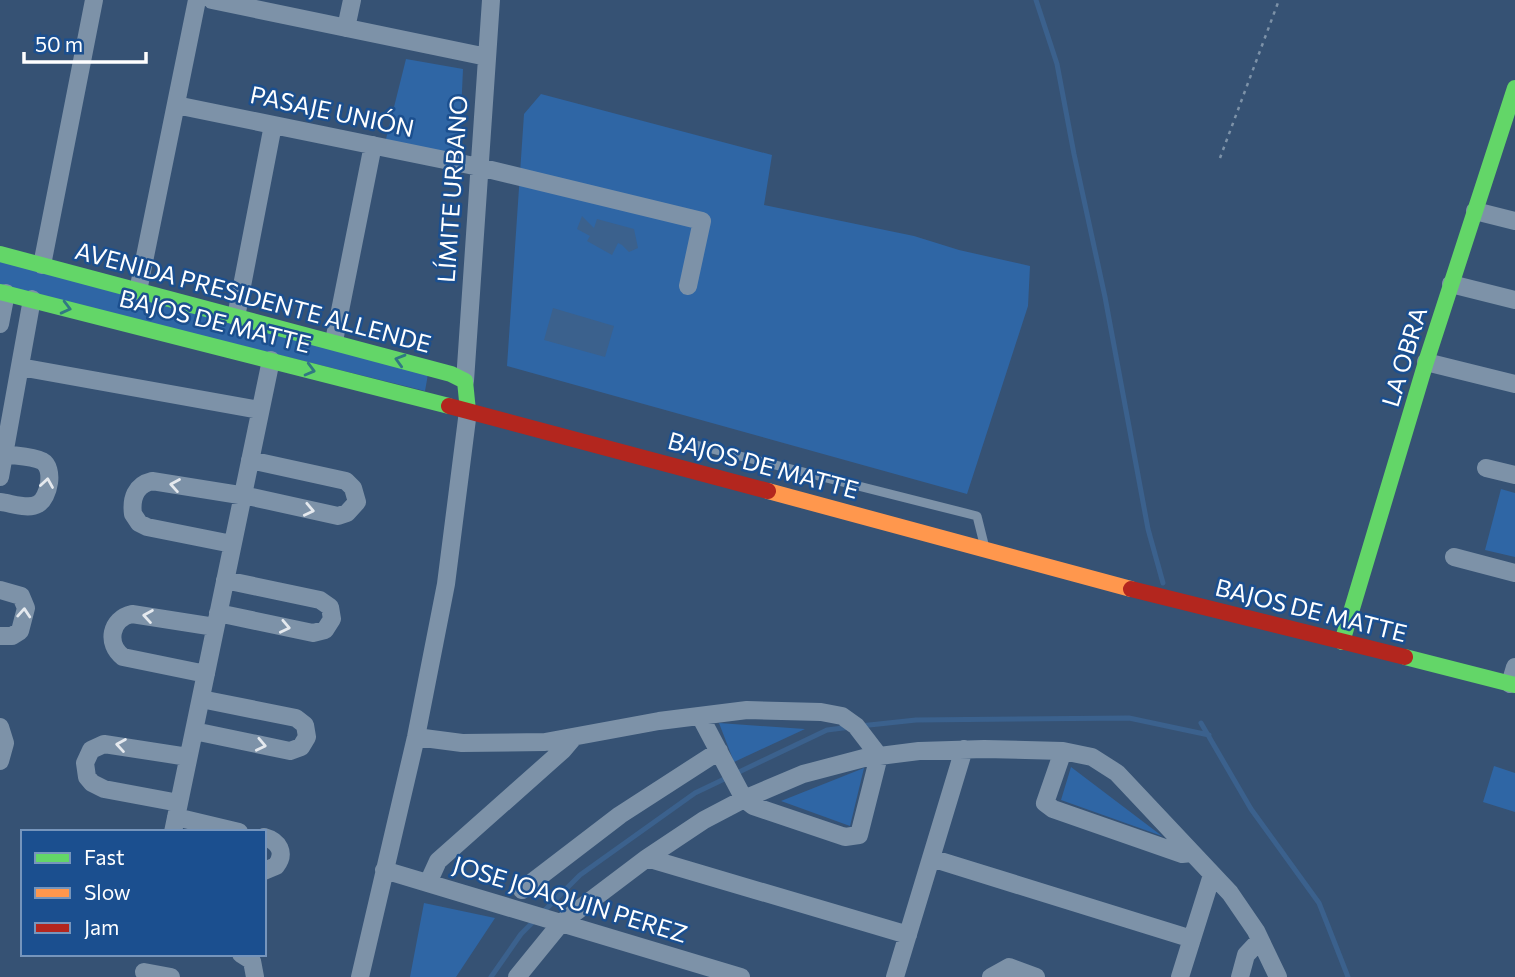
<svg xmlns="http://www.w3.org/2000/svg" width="1515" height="977" font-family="Commissioner,sans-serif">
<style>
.green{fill:#2f66a5}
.water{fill:#3b618d}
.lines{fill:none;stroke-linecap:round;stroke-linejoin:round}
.stream{stroke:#3b618d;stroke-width:5}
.path{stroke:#7d92a8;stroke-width:2.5;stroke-dasharray:3.5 5;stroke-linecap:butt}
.lane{stroke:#7d92a8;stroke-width:9}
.street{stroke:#7d92a8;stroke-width:18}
.fast{stroke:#63d668;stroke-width:16}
.slow{stroke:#ff974d;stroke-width:16}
.jam{stroke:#b3261e;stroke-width:16}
.oneway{stroke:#317883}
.oneway2{stroke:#e5e9ee}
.labels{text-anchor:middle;stroke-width:5;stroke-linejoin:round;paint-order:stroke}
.street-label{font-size:24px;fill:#fff;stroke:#1b4f8f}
</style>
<rect width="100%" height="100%" fill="#365274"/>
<path class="green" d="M406,59l57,10 -4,88 -74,-14z
M541,94l231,61 -8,50 150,31 45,14 71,16 -2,40 -61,188 -460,-128 17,-252z
M0,259l428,115 -3,17 -425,-105z
M1501,489l14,4v64l-30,-7z
M719,723l86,6 -71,33z
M1494,766l21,7v39l-32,-10z
M1071,767l91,69 -101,-36z
M864,768l-14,58 -69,-25z
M424,903l71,15 -39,59h-46z"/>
<path class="water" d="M582,216l12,12 3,-9 37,10 4,19 -9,4 -7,-7 -4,-2 -6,12 -25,-14 3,-5 -13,-7z
M553,308l61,18 -9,31 -61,-17z"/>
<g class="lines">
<path class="stream" d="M1036,0l21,64 17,90 31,143 43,232 15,54
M1201,723l50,86 68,94 29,74
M860,726l56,-6 213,-2 80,17
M542,913l38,-38 115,-82 132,-63 24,-3
M491,977l30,-43 14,-14"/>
<path class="path" d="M1220,158l59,-158"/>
<path class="lane" d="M696,445l281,71 8,32"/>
<path class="street" d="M212,0l275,57
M346,28l6,-28
M176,105l303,62 223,54 -14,65
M1475,211l40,10
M42,265l52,-265
M1451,284l64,16
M138,291l59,-291
M236,317l37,-192
M0,324l6,-31
M334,341l39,-196
M1426,362l89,22
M20,367l240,43
M465,381l26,-381
M1486,468l29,7
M0,477l32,-178
M0,502c11,1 28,8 38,2 11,-6 17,-36 4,-43 -10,-5 -27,-5 -38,-7
M232,544l-85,-17 -8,-4 -6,-9c-2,-15 2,-29 19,-33l100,16 86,19 9,-3 10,-11 -4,-14 -7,-7 -96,-21
M1454,557l61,16
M0,590l21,6 5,12 -6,23 -8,5h-12
M218,613l95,20 12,-3 7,-11 -2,-12 -10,-7 -95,-20
M206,674l-83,-17c-17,-13 -13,-38 9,-43l83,13
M1510,684l5,-17
M0,727l5,16 -5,18
M194,731l96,20 11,-4 6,-10 -2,-12 -9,-7 -95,-19
M416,737l46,6 83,-1 114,-21 88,-11 74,2 21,4 14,10 23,30 -20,79 -14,2 -92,-31 -9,-7 -44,-83
M1063,751l-18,52 8,6 129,45 10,-1
M179,803l-75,-14 -12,-6 -5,-6 -2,-14 6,-13 13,-6 84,13
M176,817l63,15
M173,832l98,-472
M264,837c15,4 22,16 12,29l-12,5
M647,858l261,77
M931,858l261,81
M384,870l357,107
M428,883l10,-22 125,-111 11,-13
M522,890l98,-75 99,-64
M241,954l11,7 3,16
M144,972l27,5
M360,977l56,-240 30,-153 22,-173
M517,977l44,-54 86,-65 57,-38 40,-21 59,-25 61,-16 55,-7 65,-2 79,2 29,6 25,16 113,120 26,38 22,46
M895,977l69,-228
M991,977l18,-10 27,10
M1180,977l32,-102
M1240,977l6,-22 14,-15"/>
<path class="fast" d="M0,254l451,120 14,7 3,30
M0,292l449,114
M1342,642l84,-280 89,-274
M1405,657l110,28"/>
<path class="slow" d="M768,491l363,98"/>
<path class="jam" d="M449,406l319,85
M1131,589l274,68"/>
</g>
<defs><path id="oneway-chevron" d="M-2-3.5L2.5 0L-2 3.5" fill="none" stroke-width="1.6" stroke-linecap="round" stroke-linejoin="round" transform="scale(1.75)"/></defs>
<g class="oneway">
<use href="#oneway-chevron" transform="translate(66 308) rotate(14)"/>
<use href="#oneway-chevron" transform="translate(400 360) rotate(-164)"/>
<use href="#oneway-chevron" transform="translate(310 370) rotate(15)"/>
</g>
<g class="oneway2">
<use href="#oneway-chevron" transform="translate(47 483) rotate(-81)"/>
<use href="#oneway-chevron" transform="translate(175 485) rotate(-170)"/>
<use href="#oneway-chevron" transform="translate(309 510) rotate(12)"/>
<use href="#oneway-chevron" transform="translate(24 613) rotate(-86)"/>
<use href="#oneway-chevron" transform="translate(148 616) rotate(-171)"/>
<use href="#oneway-chevron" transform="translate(285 627) rotate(12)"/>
<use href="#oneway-chevron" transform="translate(121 745) rotate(-171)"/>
<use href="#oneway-chevron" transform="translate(261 745) rotate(12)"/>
</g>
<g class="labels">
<g class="street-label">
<text transform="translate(332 112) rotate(12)" y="8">PASAJE UNIÓN</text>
<text transform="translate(453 189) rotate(-86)" y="8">LÍMITE URBANO</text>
<text transform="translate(253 298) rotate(15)" y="8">AVENIDA PRESIDENTE ALLENDE</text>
<text transform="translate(215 322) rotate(14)" y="8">BAJOS DE MATTE</text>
<text transform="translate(1405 357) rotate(-73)" y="8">LA OBRA</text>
<text transform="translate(763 466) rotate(15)" y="8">BAJOS DE MATTE</text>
<text transform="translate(1311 611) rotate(14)" y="8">BAJOS DE MATTE</text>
<text transform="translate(570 900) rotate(17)" y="8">JOSE JOAQUIN PEREZ</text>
</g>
</g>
<rect x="21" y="830" width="245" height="126" fill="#1b4f8f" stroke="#7695bc" stroke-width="2"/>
<rect x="35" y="853" width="35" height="10" fill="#63d668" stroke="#7695bc" stroke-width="2"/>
<text x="84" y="865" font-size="21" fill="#ffffff">Fast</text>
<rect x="35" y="888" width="35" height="10" fill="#ff974d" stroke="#7695bc" stroke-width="2"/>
<text x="84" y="900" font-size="21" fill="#ffffff">Slow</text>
<rect x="35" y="923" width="35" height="10" fill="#b3261e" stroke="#7695bc" stroke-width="2"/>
<text x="84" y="935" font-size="21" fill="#ffffff">Jam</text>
<path d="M24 52v10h122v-10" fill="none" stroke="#ffffff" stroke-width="3.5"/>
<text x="35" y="52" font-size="21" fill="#ffffff" stroke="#1b4f8f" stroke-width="5" paint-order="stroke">50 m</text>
</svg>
